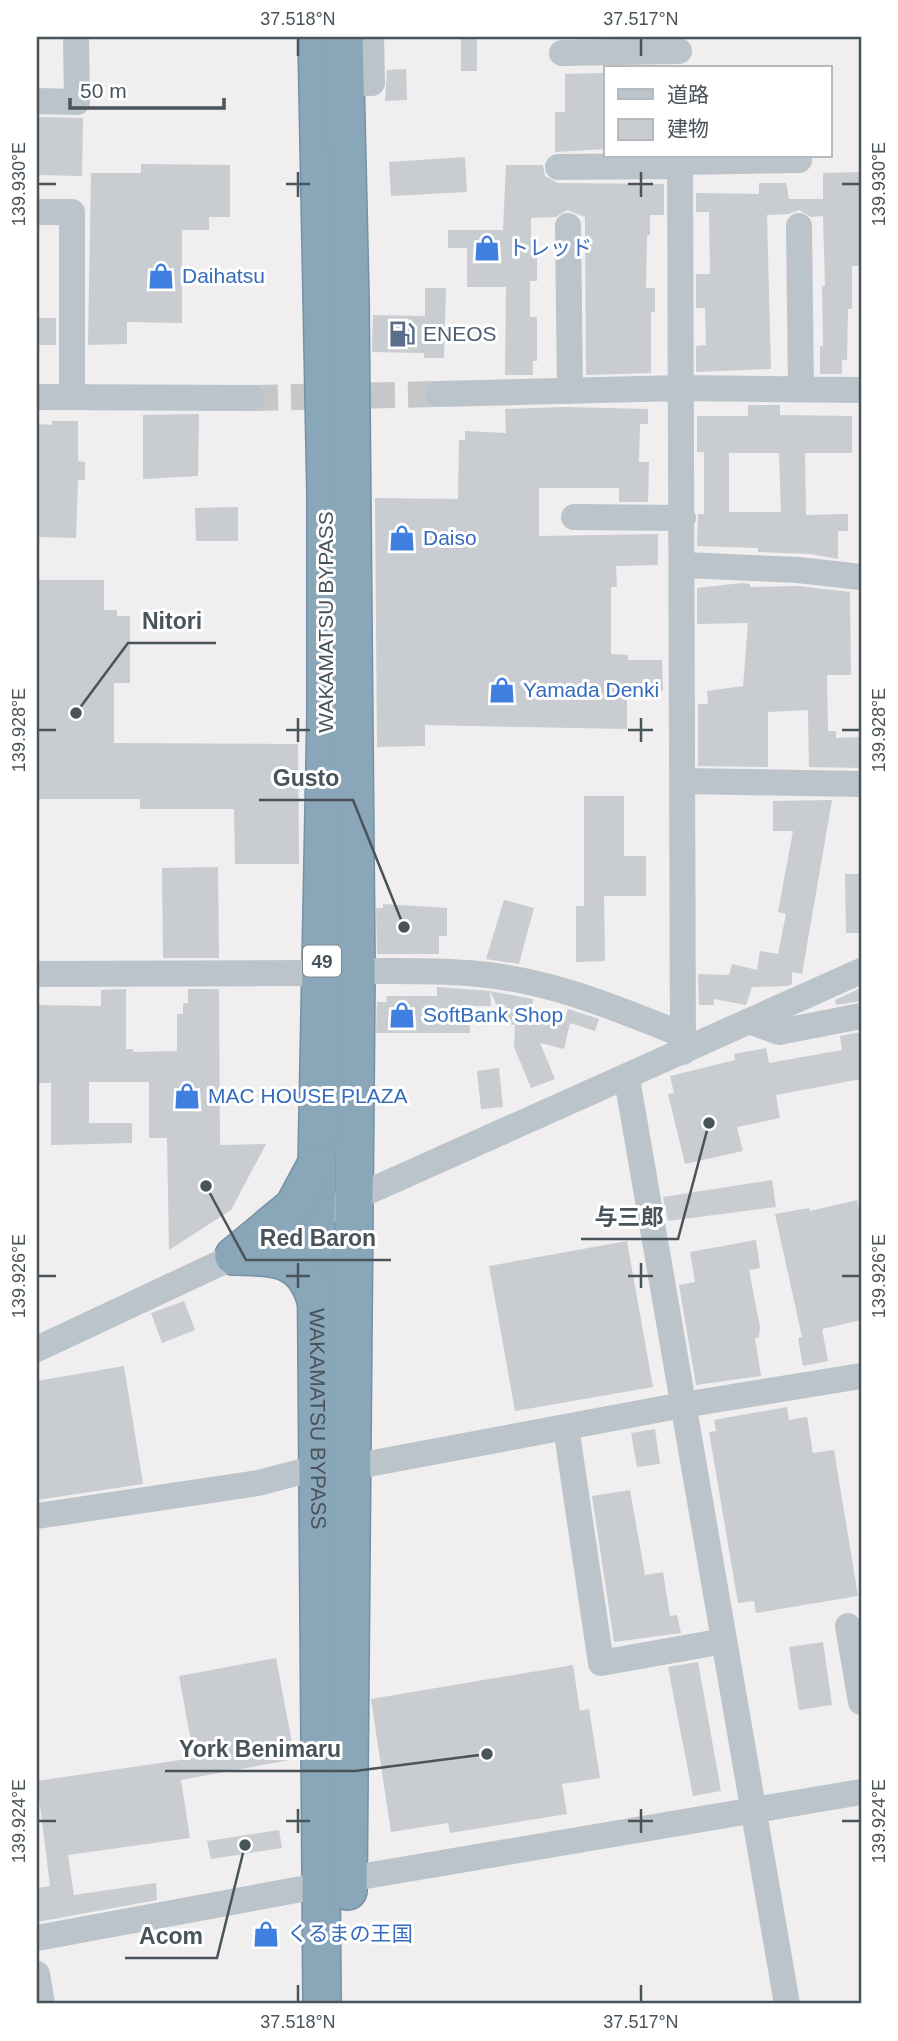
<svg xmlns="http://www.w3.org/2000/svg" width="898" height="2041" font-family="Arial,'Noto Sans JP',sans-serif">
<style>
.building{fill:#c9ccd0;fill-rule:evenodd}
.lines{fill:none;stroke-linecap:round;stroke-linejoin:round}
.minor-tunnel{stroke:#c6c7c9;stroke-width:26;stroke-dasharray:26 13;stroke-linecap:butt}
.highway-casing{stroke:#7591a5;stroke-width:40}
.minor{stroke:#bbc4ca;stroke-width:26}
.highway{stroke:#8aa6b9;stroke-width:37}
.ticks{fill:none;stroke:#48535a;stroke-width:2.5}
.labels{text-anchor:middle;stroke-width:6;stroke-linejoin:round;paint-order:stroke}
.shield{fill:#fff;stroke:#7f878c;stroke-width:2}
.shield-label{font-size:19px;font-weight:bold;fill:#48535a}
.shop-label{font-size:21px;fill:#366cbe;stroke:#fff;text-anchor:start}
.service-label{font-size:21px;fill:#4e5e75;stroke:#fff;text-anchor:start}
.street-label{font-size:21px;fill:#48535a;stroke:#fff}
.leader{fill:none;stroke:#48535a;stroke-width:2.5}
.callout-dot{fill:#48535a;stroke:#fff;stroke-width:2.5}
.callout-label{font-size:23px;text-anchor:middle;font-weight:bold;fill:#48535a;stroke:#fff;stroke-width:6;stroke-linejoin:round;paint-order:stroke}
.neatline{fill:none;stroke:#48535a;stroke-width:2.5}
.ticks-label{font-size:18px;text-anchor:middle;fill:#48535a}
</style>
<rect width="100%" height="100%" fill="#f0eeee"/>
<path class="building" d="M461,37h16v34h-16z
M406,69l1,31 -22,1 2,-31z
M606,73v76l-51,3v-40h10v-38z
M37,117l46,1 -1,58 -45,-1z
M465,157l2,35 -76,4 -2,-34z
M141,164l89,1v52h-21v13h-27v93l-55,-1v22l-39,1 3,-172h50z
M506,165h37l2,11 13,7 106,1v31h-14v20h-3l-1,53h9v24h-4v61l-65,2 -1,-158 -18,-7 -11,7 -25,1v36h6v27h-7v36h7v44h-4v14h-28l1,-88h-39v-39h-19v-18h55z
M861,172v94h-9v43h-4l-1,51h-5v14h-22v-28h3l-1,-60h3l-2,-70 -12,1 -12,-7 -10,4 -22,1 4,154 -75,3v-26l10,-1 -1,-37h-9v-34h14l-1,-62h-13v-19l63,1v-11h27l3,16h34v-26z
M425,288h21l-2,70h-20v-5l-52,-1 1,-37 52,1z
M37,318h19v27h-19z
M748,405h32v10l72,1v37h-47l1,62 42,-1v17h-10v28l-27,-5 -53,-2v-4l-61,-2 1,-32h6v-62h-7v-36h51zM729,453h50l2,59h-52z
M564,407l84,2v15h-8l-1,38h10l-1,40h-29v-14h-80v48l119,-2v31l-42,1 1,21h-6v67l17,1v5h34l1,31 -36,1v37l-202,-4v21l-48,1 -2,-249 83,1 1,-59h6v-9l41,2 -1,-24z
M199,414l-1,62 -55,3v-64z
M52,421h26v40l7,1v18h-7l-2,58 -39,-1v-113l15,1z
M238,507v34h-42l-1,-33z
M37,580h67v30h13v6h13v67h-16v60l184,1 1,120h-64l-1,-55h-94v-10h-103z
M742,583l8,1v3l48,-1 52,6 1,83h-24l1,56h8v7l25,-1v31l-52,-1 -1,-57 -40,2v55l-70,-1v-62h10l-1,-13 36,-5 5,-63 -51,1v-36z
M584,796h40v60h22v40h-42l1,65 -29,1v-56h8z
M832,800l-30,174 -10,-2v12l-4,2 -36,1 -6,18 -32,-6v6h-15l-1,-31 31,1 3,-11 25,6 3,-19 18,3 8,-40 -8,-2 15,-81h-20v-30z
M218,867l1,91h-56l-1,-90z
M845,874h16v59h-15z
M504,900l30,8 -15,56 -33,-5z
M383,904l64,4v28h-8v18h-62l-1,-46h7z
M437,987l53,4 1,15h-22l1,27h-94l1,-31h10l-1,-6h51z
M861,988v13l-25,4 -1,-5z
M126,989v60h7v3l44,-1v-37h6v-11h5v-14h31l1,156 46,-1 -35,66 -62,40 -2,-112h-18v-56h-60v41h43v20l-81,2v-62h-14v-78l64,1v-16z
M490,991l43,8 -1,10 33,9 3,-9 31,10 -4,12 -25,-8 -6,26 -24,-6 15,36 -24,9 -17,-41 1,-22 -12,-2 3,-17h-9z
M861,1032v47l-85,16 4,23 -43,9 6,24 -58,13 -17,-70 6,-1 -4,-17 65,-16 -1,-6 32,-6 3,15 73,-13 -2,-14z
M499,1068l4,39 -22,2 -4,-38z
M772,1180l4,27 -108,14 -5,-24z
M857,1200l4,18v102l-39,9 6,32 -25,5 -5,-28 4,-1 -27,-123 34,-6 1,3z
M756,1240l4,28 -11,2 11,57 -1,10 -4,1 6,38 -65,9 -17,-100 16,-3 -5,-30z
M627,1241l26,146 -138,24 -26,-145z
M184,1301l11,29 -33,13 -11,-30z
M124,1366l19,118 -106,16v-119z
M787,1407l2,13 18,-3 6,36 21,-3 24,146 -102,17 -2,-12 -16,2 -29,-171 7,-1 -2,-11z
M655,1429l5,35 -23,3 -6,-34z
M630,1490l15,85 18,-3 7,44 7,-1 4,18 -67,9 -22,-146z
M823,1642l9,63 -33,5 -10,-63z
M276,1658l19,101 -114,21 9,58 -122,17 6,40 82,-12 1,17 -120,22v-34l13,-2 -13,-105 157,-23 -15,-82z
M698,1662l23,129 -28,5 -25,-129z
M573,1665l7,46 9,-2 11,69 -38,6 5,30 -117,19 -2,-10 -57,9 -20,-133z
M279,1830l3,18 -71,11 -4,-18z"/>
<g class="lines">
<path class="minor-tunnel" d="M252,398l186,-4"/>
<g class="highway-casing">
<g id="highway">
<path id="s1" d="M317,37l9,457v219l-10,505 6,786"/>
<path d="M344,37l6,263 6,671 -8,920"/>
<path d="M234,1256l60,-50 22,-41"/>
<path d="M234,1256c42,1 71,0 83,48"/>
</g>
</g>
<path class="minor" d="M562,53l117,-2
M344,82l28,1 -1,-46
M37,101l40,1 -1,-65
M680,156l3,896
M680,162l119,-2
M558,167l122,-1
M37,212h35v185
M568,226l2,165
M799,226l2,163
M438,394l243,-6 180,2
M37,397l215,1
M574,517l109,1
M684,565l114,5 63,7
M682,781l179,3
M356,971c37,0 75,-1 112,2 76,5 146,34 215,62
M37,974l285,-1
M749,1021l30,11 82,-16
M627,1079l160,925
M302,1225l50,-26 509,-228
M37,1349l211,-99
M566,1427l35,236 123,-22
M352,1467l331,-62 178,-29
M37,1516l221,-33 62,-16
M848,1626l13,76
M348,1879l513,-87
M37,1938l286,-53
M37,1974l5,30"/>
<use href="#highway" class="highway"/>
</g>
<path class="ticks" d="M298,38v18M641,38v18M298,172v25M641,172v25M38,184h18M286,184h24M628,184h25M842,184h18M298,718v24M641,718v24M38,730h18M286,730h24M628,730h25M842,730h18M298,1263v25M641,1263v25M38,1276h18M286,1276h24M628,1276h25M842,1276h18M298,1809v24M641,1809v24M38,1821h18M286,1821h24M628,1821h25M842,1821h18M298,1985v17M641,1985v17"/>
<defs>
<g id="shop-bare" transform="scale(2.1)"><path d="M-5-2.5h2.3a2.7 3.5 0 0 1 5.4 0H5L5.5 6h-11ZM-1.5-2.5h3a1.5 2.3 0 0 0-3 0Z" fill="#3f7fe0" stroke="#fff" stroke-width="2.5" paint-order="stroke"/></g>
<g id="fuel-bare" transform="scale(2.1)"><path d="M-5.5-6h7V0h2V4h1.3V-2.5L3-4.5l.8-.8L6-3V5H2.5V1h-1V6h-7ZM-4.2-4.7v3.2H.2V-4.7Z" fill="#5c6f8a" stroke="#fff" stroke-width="2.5" paint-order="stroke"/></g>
</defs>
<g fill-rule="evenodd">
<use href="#shop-bare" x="487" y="248"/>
<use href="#shop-bare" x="161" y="276"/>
<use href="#fuel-bare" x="402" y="334"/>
<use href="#shop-bare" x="402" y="538"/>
<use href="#shop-bare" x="502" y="690"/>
<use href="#shop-bare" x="402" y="1015"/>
<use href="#shop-bare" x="187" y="1096"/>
<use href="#shop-bare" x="266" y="1934"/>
</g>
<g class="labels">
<rect class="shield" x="303" y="945.5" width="38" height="31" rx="5"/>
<g class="shield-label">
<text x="322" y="968">49</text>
</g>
<g class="shop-label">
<text x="508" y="255">トレッド</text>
<text x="182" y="283">Daihatsu</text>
<text x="423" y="545">Daiso</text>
<text x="523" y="697">Yamada Denki</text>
<text x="423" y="1022">SoftBank Shop</text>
<text x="208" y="1103">MAC HOUSE PLAZA</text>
<text x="287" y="1941">くるまの王国</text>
</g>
<g class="service-label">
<text x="423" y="341">ENEOS</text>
</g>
<g class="street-label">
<text transform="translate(326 622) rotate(-90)" y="7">WAKAMATSU BYPASS</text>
<text dy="7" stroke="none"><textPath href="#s1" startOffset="1382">WAKAMATSU BYPASS</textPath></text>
</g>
</g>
<path class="leader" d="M76 713L128 643H216M404 927L353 800H259M709 1123L678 1239H581M206 1186L246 1260H391M487 1754L355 1771H165M245 1845L217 1958H125"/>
<g class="callout-dot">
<circle cx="76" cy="713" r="7"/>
<circle cx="404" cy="927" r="7"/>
<circle cx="709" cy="1123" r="7"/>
<circle cx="206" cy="1186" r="7"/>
<circle cx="487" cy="1754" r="7"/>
<circle cx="245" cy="1845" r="7"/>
</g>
<g class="callout-label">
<text x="172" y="629">Nitori</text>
<text x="306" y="786">Gusto</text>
<text x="629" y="1225">与三郎</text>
<text x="318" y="1246">Red Baron</text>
<text x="260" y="1757">York Benimaru</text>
<text x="171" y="1944">Acom</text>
</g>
<rect width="898" height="2041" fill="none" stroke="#ffffff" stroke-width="77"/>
<rect x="604" y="66" width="228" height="91" fill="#ffffff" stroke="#b6babd" stroke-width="2"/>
<rect x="618" y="89" width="35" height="10" fill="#bbc4ca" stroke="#b6babd" stroke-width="2"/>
<text x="667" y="102" font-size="21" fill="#48535a">道路</text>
<rect x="618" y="119" width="35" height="21" fill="#c9ccd0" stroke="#b6babd" stroke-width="2"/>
<text x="667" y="136" font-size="21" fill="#48535a">建物</text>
<path d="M70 98v10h154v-10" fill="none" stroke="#48535a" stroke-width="3.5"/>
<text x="80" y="98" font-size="21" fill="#48535a" stroke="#ffffff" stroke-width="5" paint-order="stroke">50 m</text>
<rect x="38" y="38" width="822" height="1964" class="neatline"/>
<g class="ticks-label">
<text x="298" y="25">37.518°N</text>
<text x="641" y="25">37.517°N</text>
<text transform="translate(879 184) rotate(-90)" y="6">139.930°E</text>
<text transform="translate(19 184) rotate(-90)" y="6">139.930°E</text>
<text transform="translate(879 730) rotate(-90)" y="6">139.928°E</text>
<text transform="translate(19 730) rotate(-90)" y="6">139.928°E</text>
<text transform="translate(879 1276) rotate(-90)" y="6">139.926°E</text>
<text transform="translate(19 1276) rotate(-90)" y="6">139.926°E</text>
<text transform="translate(19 1821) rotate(-90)" y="6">139.924°E</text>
<text transform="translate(879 1821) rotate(-90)" y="6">139.924°E</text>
<text x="298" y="2028">37.518°N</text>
<text x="641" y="2028">37.517°N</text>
</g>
</svg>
